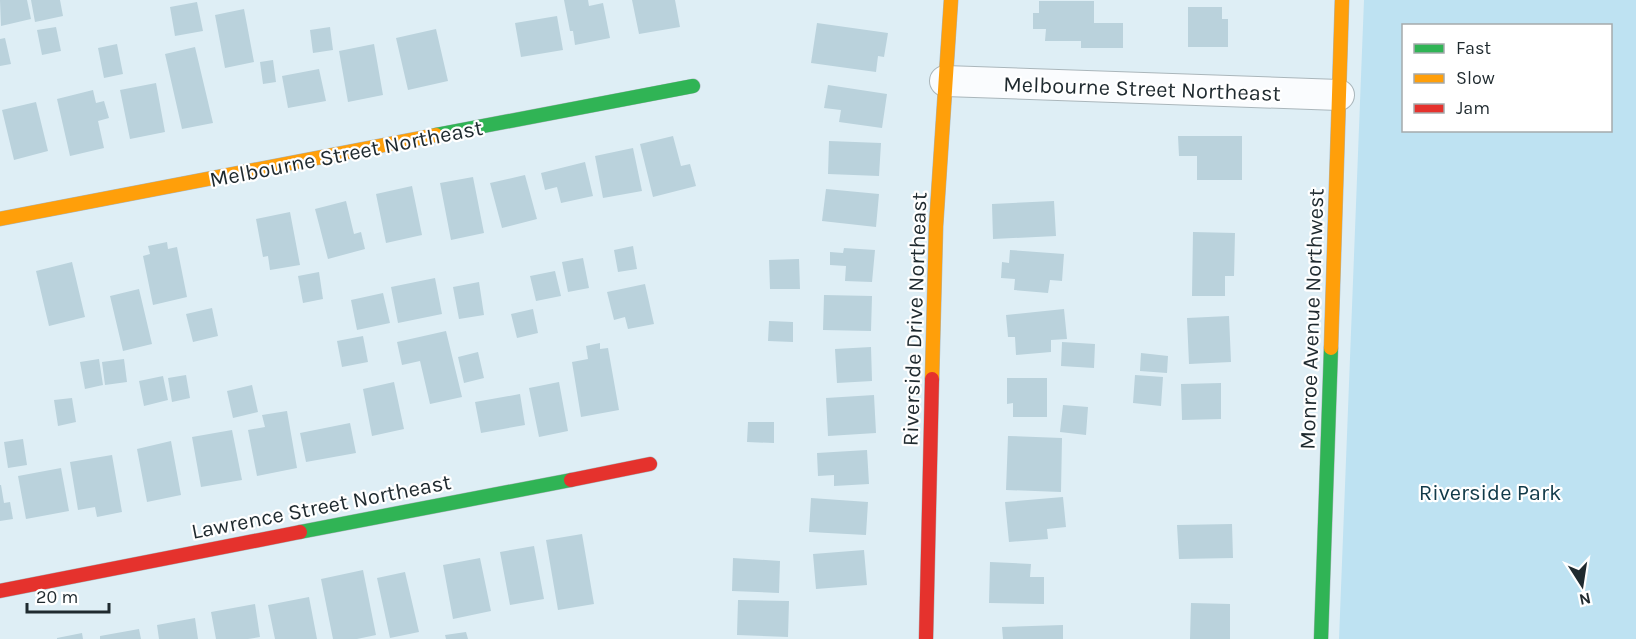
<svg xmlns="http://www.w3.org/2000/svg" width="1636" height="639" font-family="Karla,sans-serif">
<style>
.green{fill:#bee2f2;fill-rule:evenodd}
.building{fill:#bad2dc}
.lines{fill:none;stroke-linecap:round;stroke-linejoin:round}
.street-casing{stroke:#aab6bb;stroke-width:32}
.fast-casing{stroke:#aab6bb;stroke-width:15}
.slow-casing{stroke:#aab6bb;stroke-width:15}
.jam-casing{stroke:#aab6bb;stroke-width:15}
.street{stroke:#fafcfe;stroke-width:30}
.fast{stroke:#30b455;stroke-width:14}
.slow{stroke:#ff9f0a;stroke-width:14}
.jam{stroke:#e5322d;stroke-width:14}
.labels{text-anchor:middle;stroke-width:4.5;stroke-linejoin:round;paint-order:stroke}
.street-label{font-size:22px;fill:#1f2a2f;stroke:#fff}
.park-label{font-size:22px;fill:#113a49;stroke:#fff}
</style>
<rect width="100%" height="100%" fill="#deeef5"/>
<path class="green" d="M1364,0h272v639h-297zM1404,26h206v104h-206z"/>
<path class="building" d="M0,0h27l4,19 -30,7z
M31,0h29l3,16 -28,6z
M564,0h24l1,6 14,-3 7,35 -35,7 -2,-14h-3z
M632,0h43l5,27 -41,7z
M1039,1h55v22h29v25h-42v-7h-36l1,-12h-13v-16h6z
M197,2l6,29 -28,5 -5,-29z
M1188,7h34v12h6v28h-40z
M244,9l10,53 -29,6 -10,-53z
M557,16l6,34 -42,7 -6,-34z
M817,23l71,10 -4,24 -6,-1 -2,16 -65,-9z
M56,27l5,24 -19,4 -5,-25z
M330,27l3,23 -20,3 -3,-23z
M436,29l12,52 -40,9 -12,-52z
M5,38l6,26 -11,2v-27z
M117,44l6,30 -19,4 -6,-30z
M374,44l9,51 -35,7 -9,-51z
M195,47l18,76 -31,6 -17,-75z
M273,60l3,22 -13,2 -3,-22z
M319,69l7,32 -38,7 -6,-32z
M156,83l9,49 -35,7 -10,-49z
M828,85l59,9 -5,34 -43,-6 2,-12 -17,-2z
M93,90l3,13 8,-2 5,17 -11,3 6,27 -34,8 -13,-57z
M36,102l12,49 -34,9 -12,-50z
M673,136l8,30 9,-2 6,22 -43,11 -13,-53z
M1178,136h64v44h-45v-24h-18z
M829,141l52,2 -2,33 -51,-2z
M633,148l9,43 -39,7 -8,-42z
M585,162l8,34 -32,7 -4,-16 -12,3 -4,-17z
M525,175l12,44 -35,9 -12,-45z
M473,177l11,56 -33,7 -11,-57z
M412,186l10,49 -36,8 -10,-49z
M826,189l53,5 -3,33 -54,-6z
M346,201l8,33 7,-2 4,17 -37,10 -13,-50z
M1054,201l2,35 -63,3 -1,-35z
M290,212l10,53 -30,5 -2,-14 -5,1 -7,-38z
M1193,232l42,1 -1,43h-9v20h-33z
M167,242l1,7 9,-2 10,50 -34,8 -10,-49 7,-2 -2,-8z
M633,246l4,23 -19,3 -4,-22z
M844,248l31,2 -3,32 -27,-1 1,-15 -16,-1v-13l13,1z
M1010,250l54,4 -2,27 -12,-1 -2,13 -34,-3 1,-11 -14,-1 1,-16 7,1z
M583,258l6,30 -21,4 -6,-30z
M799,259l1,30h-30l-1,-29z
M72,262l13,55 -36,9 -13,-55z
M555,271l6,25 -25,5 -6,-25z
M319,272l4,27 -20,4 -5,-27z
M435,278l7,36 -44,9 -7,-36z
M479,282l5,33 -25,4 -6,-32z
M645,284l9,40 -26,5 -3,-12 -11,3 -7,-28z
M139,289l13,55 -29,7 -13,-55z
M383,293l7,30 -33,7 -6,-30z
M824,295l48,1 -1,35 -48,-1z
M212,308l6,28 -25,6 -7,-28z
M533,309l5,24 -21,5 -6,-24z
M1064,309l3,30 -16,1v12l-35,3 -1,-18h-7l-2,-22z
M1229,316l2,46 -42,2 -2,-46z
M769,321l24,1v20l-25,-1z
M446,331l16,66 -32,7 -10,-43 -18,4 -5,-23z
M363,336l5,26 -26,5 -5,-26z
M1062,342l33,2 -1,24 -33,-2z
M600,343v6l8,-1 11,62 -38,7 -9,-55 16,-3 -2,-13z
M871,347l1,34 -35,2 -2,-34z
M478,352l6,26 -20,5 -6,-26z
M1141,353l27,3 -1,17 -27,-2z
M99,359l4,26 -18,4 -5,-27z
M124,359l3,23 -22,3 -3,-23z
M186,375l4,23 -18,4 -4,-24z
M1135,375l28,2 -2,29 -28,-3z
M163,376l5,24 -24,6 -5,-25z
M1007,378h40v39h-34v-14l-6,1z
M394,382l10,47 -32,7 -9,-47z
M559,382l9,49 -29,6 -10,-49z
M1221,383v36l-39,1 -1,-36z
M252,385l6,27 -25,6 -6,-27z
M520,394l5,31 -44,8 -6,-31z
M874,395l2,38 -48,3 -2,-38z
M72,398l4,24 -18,4 -4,-26z
M1063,405l25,2 -2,28 -26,-3z
M287,411l10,57 -40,8 -9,-46 17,-3 -3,-12z
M748,422h26v21l-27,-1z
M350,423l6,30 -50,9 -6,-29z
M232,430l10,50 -41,7 -9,-50z
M1008,436l54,2 -1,54 -55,-2z
M23,439l4,26 -19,3 -4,-26z
M171,441l10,54 -34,7 -10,-53z
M867,450l2,34 -35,2v-11l-16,1 -1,-23z
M112,455l10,57 -25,5 -2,-10 -17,3 -8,-48z
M61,468l8,43 -43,8 -8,-43z
M0,485h1l3,18 6,-1 3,17 -13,2z
M1063,497l3,30 -19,2 1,10 -39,3 -4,-40z
M811,498l57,4 -2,33 -57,-3z
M1232,524l1,34 -54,1 -2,-34z
M582,534l12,70 -36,6 -12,-70z
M534,546l10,53 -34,6 -10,-53z
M864,550l3,35 -51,4 -3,-35z
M480,558l11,53 -38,8 -10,-54z
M733,558l47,3 -1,32 -47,-2z
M990,562l41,2 -1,13h14v27l-55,-1z
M363,570l13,65 -19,4h-24l-12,-60z
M405,572l14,60 -29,6 -13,-60z
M309,597l8,42h-42l-7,-34z
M738,600l51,1 -1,36 -51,-2z
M1191,603l39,1v35h-40z
M255,604l5,33 -12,2h-32l-5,-27z
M195,618l3,21h-39l-2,-14z
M1063,625v14h-60l-1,-12z
M139,629l2,10h-41v-3z
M466,632l2,7h-22l-1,-4z
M82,633l1,6h-26v-1z"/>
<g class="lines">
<g class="street-casing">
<path id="street" d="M945,81l394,14"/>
</g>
<g class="fast-casing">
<path id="fast" d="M436,135l257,-49
M300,532l271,-52
M1321,639l10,-291"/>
</g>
<g class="slow-casing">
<path id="slow" d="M0,219l436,-84
M1331,348l11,-348
M932,379l4,-153 15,-226"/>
</g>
<g class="jam-casing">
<path id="jam" d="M571,480l79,-16
M0,591l300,-59
M926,639l6,-260"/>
</g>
<use href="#street" class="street"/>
<use href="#fast" class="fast"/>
<use href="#slow" class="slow"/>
<use href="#jam" class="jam"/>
</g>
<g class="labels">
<g class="street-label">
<text transform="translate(1142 88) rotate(2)" y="8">Melbourne Street Northeast</text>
<text transform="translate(346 153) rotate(-11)" y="8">Melbourne Street Northeast</text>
<text transform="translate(914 319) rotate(-88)" y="8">Riverside Drive Northeast</text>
<text transform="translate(1311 319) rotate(-88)" y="8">Monroe Avenue Northwest</text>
<text transform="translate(321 506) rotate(-11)" y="8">Lawrence Street Northeast</text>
</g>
<g class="park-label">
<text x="1490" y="500">Riverside Park</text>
</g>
</g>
<rect x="1402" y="24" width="210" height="108" fill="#ffffff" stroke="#a5aaac" stroke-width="1.5"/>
<rect x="1414" y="44" width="30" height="9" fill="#30b455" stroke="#a5aaac" stroke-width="1.5"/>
<text x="1456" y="54" font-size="18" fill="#1f2a2f">Fast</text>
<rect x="1414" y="74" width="30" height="9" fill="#ff9f0a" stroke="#a5aaac" stroke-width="1.5"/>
<text x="1456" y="84" font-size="18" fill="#1f2a2f">Slow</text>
<rect x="1414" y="104" width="30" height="9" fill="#e5322d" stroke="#a5aaac" stroke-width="1.5"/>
<text x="1456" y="114" font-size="18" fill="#1f2a2f">Jam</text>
<g transform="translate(1582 585) rotate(168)" stroke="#ffffff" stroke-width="4.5" paint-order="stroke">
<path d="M0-4.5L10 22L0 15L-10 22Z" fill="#1f2a2f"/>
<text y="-9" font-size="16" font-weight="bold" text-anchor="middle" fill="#1f2a2f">N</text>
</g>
<path d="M27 603v9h82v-9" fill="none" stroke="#1f2a2f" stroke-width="3"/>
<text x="36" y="603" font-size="18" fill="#1f2a2f" stroke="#ffffff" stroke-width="4.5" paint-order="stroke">20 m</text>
</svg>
